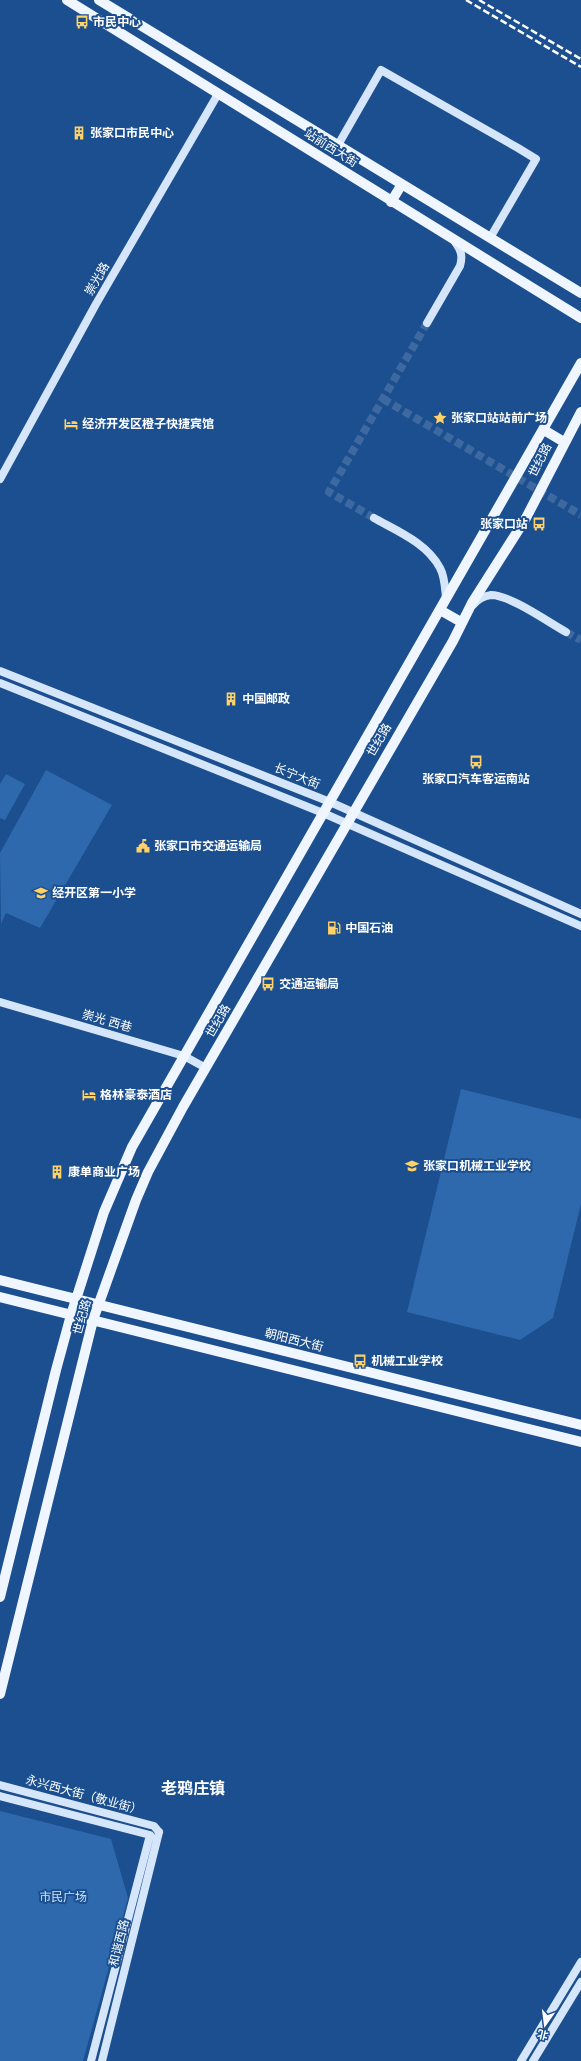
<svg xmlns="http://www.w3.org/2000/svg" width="581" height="2061" font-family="'Space Grotesk','Noto Sans SC',sans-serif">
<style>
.green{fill:#2e69ad}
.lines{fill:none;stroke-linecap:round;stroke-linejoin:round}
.secondary-tunnel{stroke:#3d69a0;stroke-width:8;stroke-dasharray:8 4;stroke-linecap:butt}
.secondary{stroke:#d6e6fa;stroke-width:8}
.primary{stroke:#f0f6ff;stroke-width:10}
.rail{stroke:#fff;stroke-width:2.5;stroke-dasharray:7 3;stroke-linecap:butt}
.labels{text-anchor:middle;stroke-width:4;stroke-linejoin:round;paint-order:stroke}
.poi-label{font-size:12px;font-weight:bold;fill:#fff;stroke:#1b4f8f;text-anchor:start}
.street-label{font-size:12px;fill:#fff;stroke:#1b4f8f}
.park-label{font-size:12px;fill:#cfe3fa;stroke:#1b4f8f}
.district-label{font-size:16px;font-weight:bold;fill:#fff;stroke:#1b4f8f}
</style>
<rect width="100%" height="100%" fill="#1b4f8f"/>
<path class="green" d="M46,770l66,35 -72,123 -34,-15 -5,11 -1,-71z
M6,774l19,10 -20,36 -5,-2v-34z
M461,1089l120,30v85l-28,114 -33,22 -113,-28z
M0,1811l111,28 17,59 -45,163h-83z"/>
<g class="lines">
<path class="secondary-tunnel" d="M383,399l198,116
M374,518l-45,-26 98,-169
M566,632l15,8"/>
<path class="secondary" d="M338,145l43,-75 137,78 18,11 -46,79
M427,323l33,-57c3,-10 1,-16 -5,-24
M0,479l96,-175 122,-210
M374,518c23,13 53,25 66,50 5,9 5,21 6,30
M473,605c4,-5 11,-9 18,-10 19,0 57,27 75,37
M0,671l330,131 251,112
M0,683l323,130 258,113
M0,1002l184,54 22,12
M0,1785l154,41 5,6
M0,1796l150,39
M91,2061l59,-226
M102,2061l57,-229
M521,2061l60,-99
M533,2061l48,-79"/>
<path class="primary" d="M67,0l514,318
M99,0l482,293
M391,202l11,-18
M544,430l20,12
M440,610l21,12
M0,1280l581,145
M0,1297l581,145
M0,1597l56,-227 15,-55 33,-103 28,-65 449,-784
M0,1694l93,-374 43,-120 12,-28 35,-65 270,-466 19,-38 54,-85 55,-106"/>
<path class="rail" d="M466,0l115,67
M479,0l102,59"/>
</g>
<defs>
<g id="bus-bare" transform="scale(1.08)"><path d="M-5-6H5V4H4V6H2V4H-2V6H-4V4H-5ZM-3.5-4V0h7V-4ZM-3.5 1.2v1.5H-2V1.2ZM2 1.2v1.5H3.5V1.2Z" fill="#ffd166" stroke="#1b4f8f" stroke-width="2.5" paint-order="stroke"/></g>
<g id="building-bare" transform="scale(1.08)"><path d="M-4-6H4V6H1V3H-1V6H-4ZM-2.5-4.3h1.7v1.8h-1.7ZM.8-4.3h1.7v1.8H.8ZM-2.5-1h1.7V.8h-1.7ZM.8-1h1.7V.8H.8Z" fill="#ffd166" stroke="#1b4f8f" stroke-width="2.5" paint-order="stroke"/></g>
<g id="sight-bare" transform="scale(1.08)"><path d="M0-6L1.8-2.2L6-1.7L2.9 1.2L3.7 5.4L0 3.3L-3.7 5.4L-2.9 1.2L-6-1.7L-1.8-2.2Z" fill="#ffd166" stroke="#1b4f8f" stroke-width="2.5" paint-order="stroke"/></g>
<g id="hotel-bare" transform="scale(1.08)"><path d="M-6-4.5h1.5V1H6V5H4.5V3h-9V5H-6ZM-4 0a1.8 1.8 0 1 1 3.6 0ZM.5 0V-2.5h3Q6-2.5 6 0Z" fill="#ffd166" stroke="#1b4f8f" stroke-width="2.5" paint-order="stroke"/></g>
<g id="civic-bare" transform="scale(1.08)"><path d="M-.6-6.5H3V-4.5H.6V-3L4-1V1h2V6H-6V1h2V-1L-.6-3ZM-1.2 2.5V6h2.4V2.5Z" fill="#ffd166" stroke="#1b4f8f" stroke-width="2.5" paint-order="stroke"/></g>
<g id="school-bare" transform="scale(1.08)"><path d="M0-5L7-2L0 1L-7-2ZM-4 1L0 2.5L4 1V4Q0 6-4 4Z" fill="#ffd166" stroke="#1b4f8f" stroke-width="2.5" paint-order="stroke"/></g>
<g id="fuel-bare" transform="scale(1.08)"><path d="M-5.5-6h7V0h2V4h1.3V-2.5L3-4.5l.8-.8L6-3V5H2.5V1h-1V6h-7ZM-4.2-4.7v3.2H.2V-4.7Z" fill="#ffd166" stroke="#1b4f8f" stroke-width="2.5" paint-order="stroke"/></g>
</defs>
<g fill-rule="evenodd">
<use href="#bus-bare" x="82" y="22"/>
<use href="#building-bare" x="79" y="133"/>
<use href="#sight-bare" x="440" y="418"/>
<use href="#hotel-bare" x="71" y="424"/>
<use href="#bus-bare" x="539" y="524"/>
<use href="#building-bare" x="231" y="699"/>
<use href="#bus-bare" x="476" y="762"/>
<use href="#civic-bare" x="143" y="846"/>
<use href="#school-bare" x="41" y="893"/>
<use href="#fuel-bare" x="334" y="928"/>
<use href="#bus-bare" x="268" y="984"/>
<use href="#hotel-bare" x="89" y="1095"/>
<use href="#school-bare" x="412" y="1166"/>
<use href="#building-bare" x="57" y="1172"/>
<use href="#bus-bare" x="360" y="1361"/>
</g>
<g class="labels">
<g class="poi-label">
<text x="93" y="26">市民中心</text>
<text x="90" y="137">张家口市民中心</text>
<text x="451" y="422">张家口站站前广场</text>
<text x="82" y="428">经济开发区橙子快捷宾馆</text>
<text x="528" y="528" text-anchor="end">张家口站</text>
<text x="242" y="703">中国邮政</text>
<text x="476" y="783" text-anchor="middle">张家口汽车客运南站</text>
<text x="154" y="850">张家口市交通运输局</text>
<text x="52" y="897">经开区第一小学</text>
<text x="345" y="932">中国石油</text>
<text x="279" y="988">交通运输局</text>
<text x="100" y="1099">格林豪泰酒店</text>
<text x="423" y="1170">张家口机械工业学校</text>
<text x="68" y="1176">康单商业广场</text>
<text x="371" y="1365">机械工业学校</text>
</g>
<g class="street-label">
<text transform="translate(331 148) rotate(32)" y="4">站前西大街</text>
<text transform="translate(97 279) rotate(-60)" y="4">崇光路</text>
<text transform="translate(540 460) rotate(-63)" y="4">世纪路</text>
<text transform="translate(379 740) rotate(-60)" y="4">世纪路</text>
<text transform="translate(297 776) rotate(22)" y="4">长宁大街</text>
<text transform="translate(107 1021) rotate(16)" y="4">崇光 西巷</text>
<text transform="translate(218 1021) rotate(-60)" y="4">世纪路</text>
<text transform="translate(82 1317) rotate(-74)" y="4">世纪路</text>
<text transform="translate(294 1340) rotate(14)" y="4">朝阳西大街</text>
<text transform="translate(84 1795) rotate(15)" y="4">永兴西大街（敬业街）</text>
<text transform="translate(119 1943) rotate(-76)" y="4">和谐西路</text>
</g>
<g class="park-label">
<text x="63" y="1901">市民广场</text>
</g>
<g class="district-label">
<text x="193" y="1794">老鸦庄镇</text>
</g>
</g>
<g transform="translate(545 2025) rotate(194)" stroke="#1b4f8f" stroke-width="3" paint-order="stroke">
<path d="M0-3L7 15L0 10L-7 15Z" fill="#ffffff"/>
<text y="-6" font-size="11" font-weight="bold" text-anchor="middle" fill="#ffffff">北</text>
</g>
</svg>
